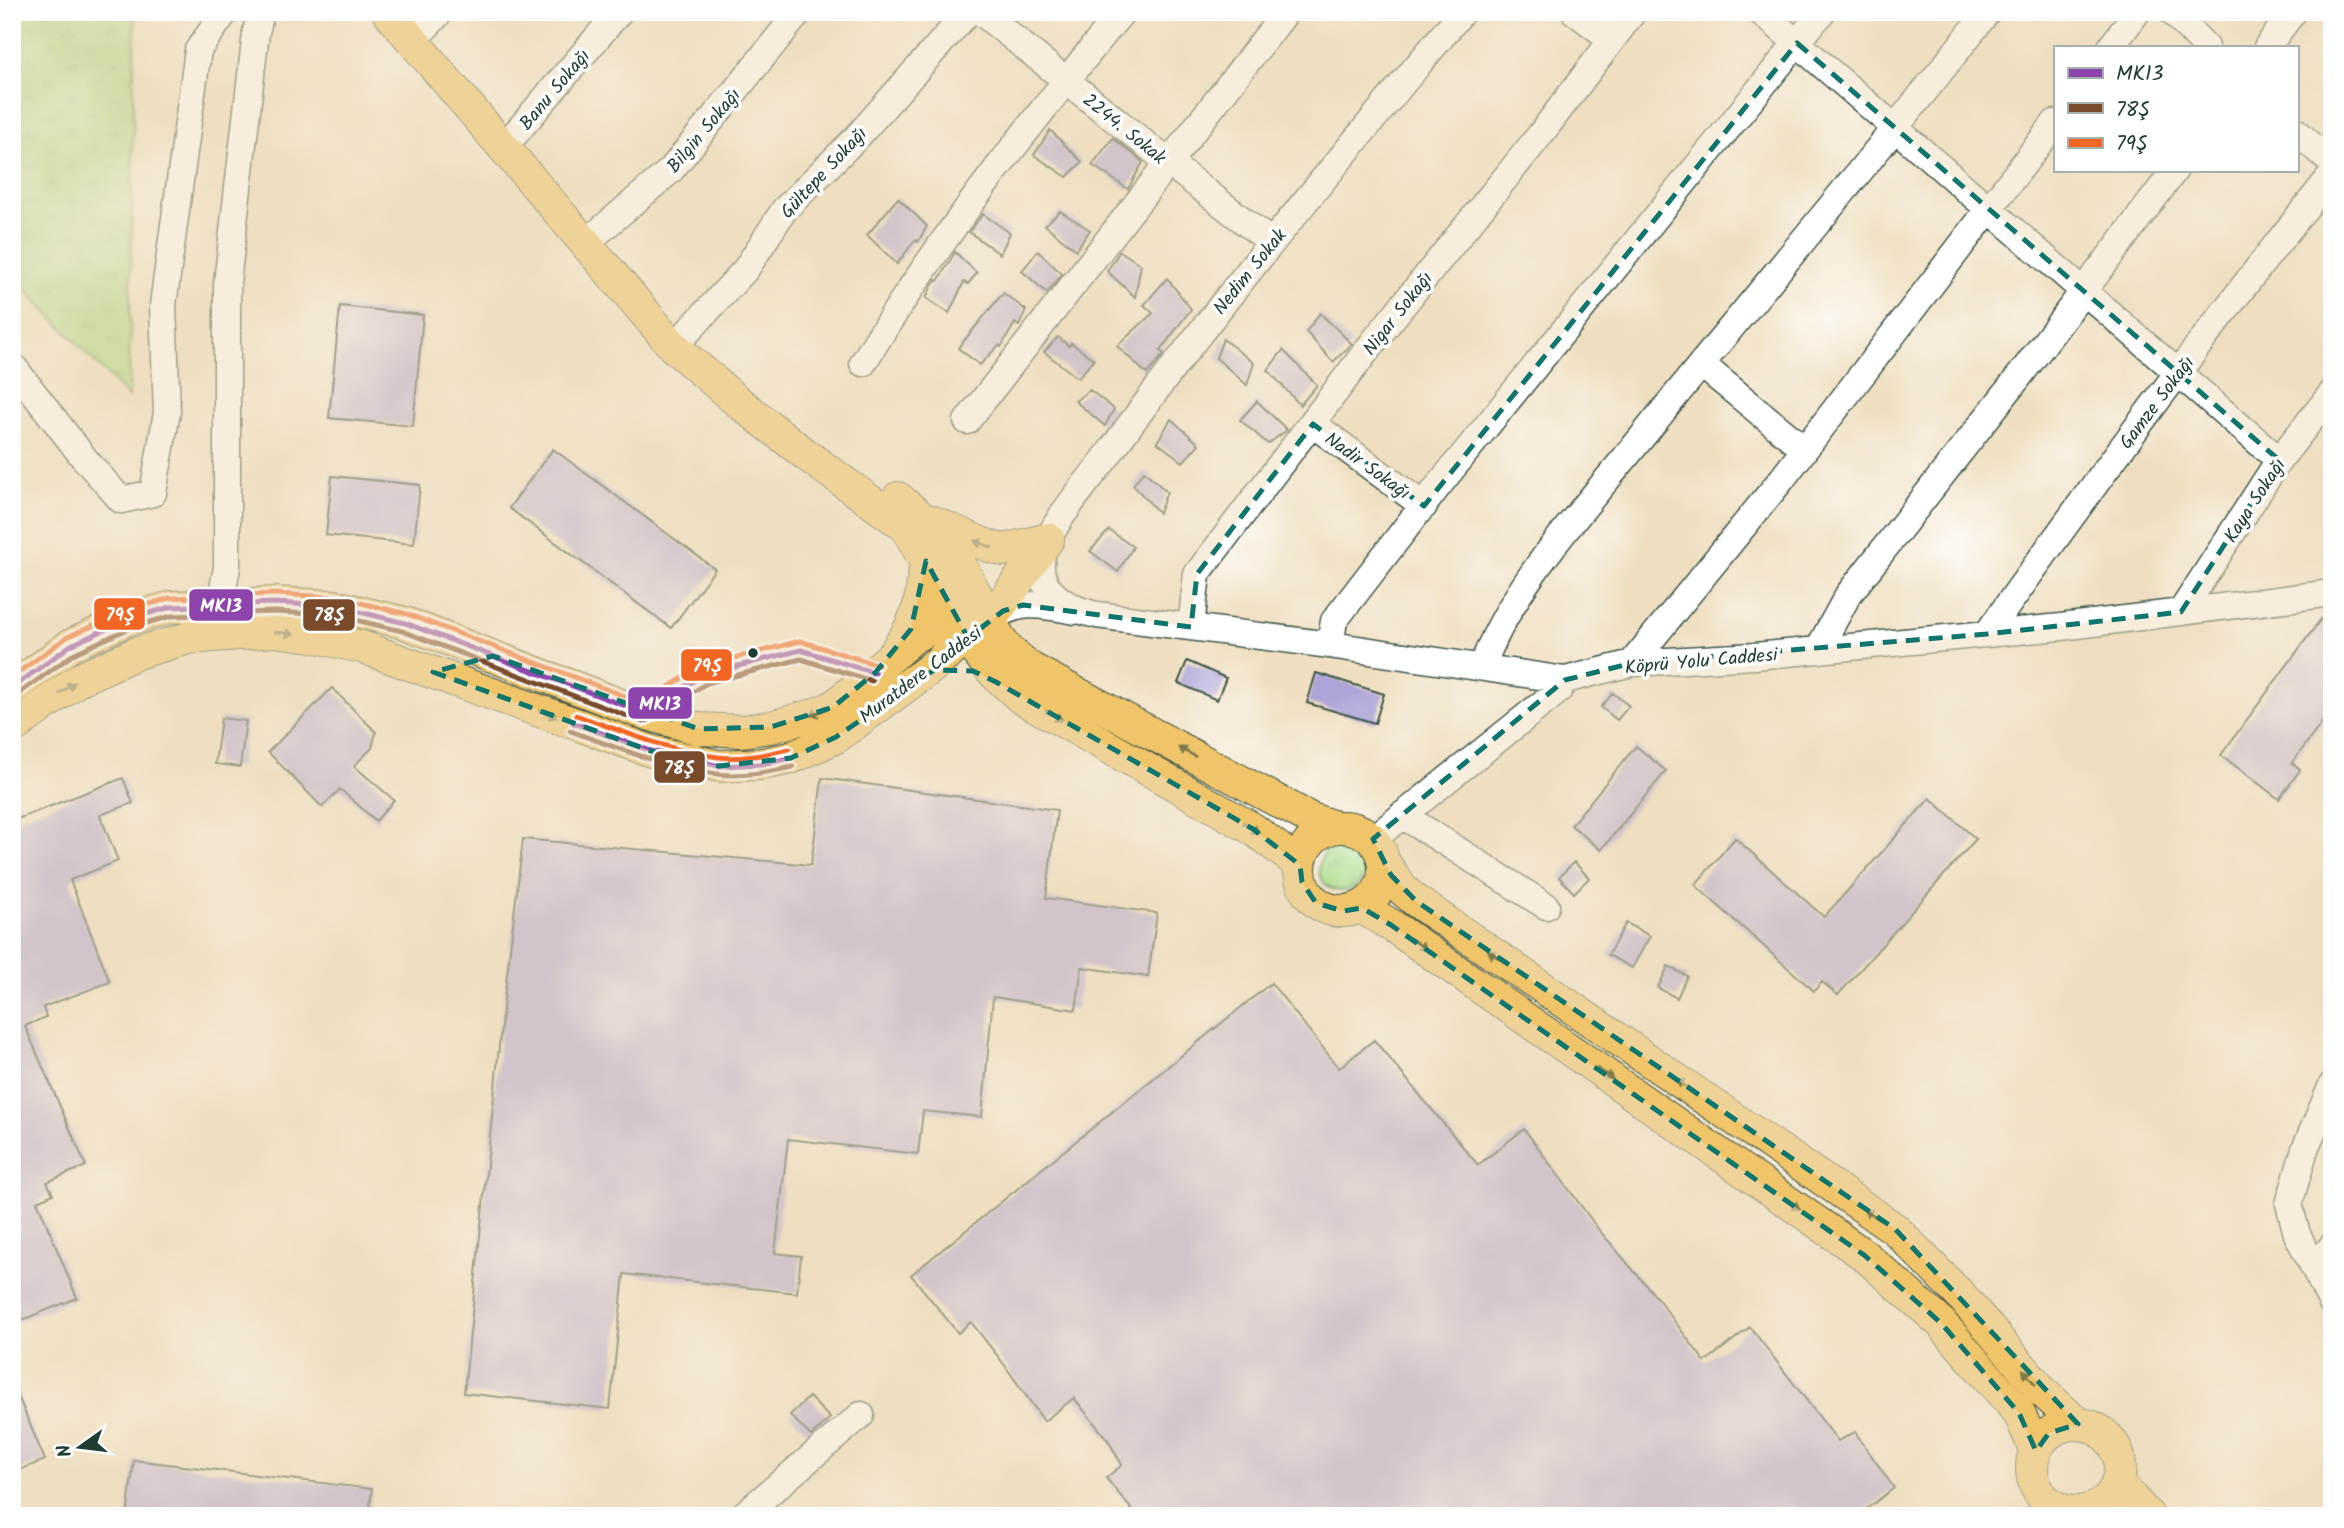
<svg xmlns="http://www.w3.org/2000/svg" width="2344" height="1528" font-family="Kalam,sans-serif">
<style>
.grass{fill:url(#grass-tufts);stroke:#648b5d;stroke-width:2}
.building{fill:#aea4d7}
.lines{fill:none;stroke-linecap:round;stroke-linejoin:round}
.minor-casing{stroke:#3e5549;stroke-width:29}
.major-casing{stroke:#3e5549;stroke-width:34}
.minor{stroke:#fff;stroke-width:26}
.major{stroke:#f0c469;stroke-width:32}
.bus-1-casing{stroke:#fff;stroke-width:10}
.bus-2-casing{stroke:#fff;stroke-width:10}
.bus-3-casing{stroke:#fff;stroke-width:10}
.bus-1{stroke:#8e44ad;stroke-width:5}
.bus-2{stroke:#7a4b2a;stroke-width:5}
.bus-3{stroke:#f26522;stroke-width:5}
.oneway{fill:#7d7a4c}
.marked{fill:none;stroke:#0f766e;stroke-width:5;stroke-dasharray:14 9;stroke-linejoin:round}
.bus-dot{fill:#1f3d34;stroke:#fff;stroke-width:2.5}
.labels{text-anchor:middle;stroke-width:7;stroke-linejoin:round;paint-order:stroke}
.street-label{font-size:19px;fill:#1f3d34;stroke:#fff}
.line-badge{stroke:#fff;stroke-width:2.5}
.badge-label{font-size:19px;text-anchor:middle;font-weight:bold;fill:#fff}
</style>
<defs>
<pattern id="grass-tufts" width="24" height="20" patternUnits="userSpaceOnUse" patternTransform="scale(1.75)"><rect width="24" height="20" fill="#aad986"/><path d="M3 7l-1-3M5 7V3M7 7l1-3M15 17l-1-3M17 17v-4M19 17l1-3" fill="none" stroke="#92bb74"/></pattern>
</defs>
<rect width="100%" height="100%" fill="#fff"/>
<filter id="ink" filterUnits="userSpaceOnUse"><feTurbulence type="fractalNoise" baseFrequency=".0143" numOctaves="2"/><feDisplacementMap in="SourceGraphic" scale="14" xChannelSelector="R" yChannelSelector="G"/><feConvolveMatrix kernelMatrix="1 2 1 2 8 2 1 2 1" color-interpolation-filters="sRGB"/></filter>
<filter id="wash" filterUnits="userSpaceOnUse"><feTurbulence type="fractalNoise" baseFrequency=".00686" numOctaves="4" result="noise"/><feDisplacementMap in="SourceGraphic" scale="28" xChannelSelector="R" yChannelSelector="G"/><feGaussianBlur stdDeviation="1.57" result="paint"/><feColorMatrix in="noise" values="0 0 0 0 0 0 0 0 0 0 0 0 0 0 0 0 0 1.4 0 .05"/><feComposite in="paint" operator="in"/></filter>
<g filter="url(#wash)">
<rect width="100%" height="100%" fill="#efdfc0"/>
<path class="grass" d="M12,12h123l-6,386 -117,-123z
M1319 868a23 23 0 1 1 46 0a23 23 0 1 1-46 0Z"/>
<g id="blocks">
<path class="building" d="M1050,130l32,32 -15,15 -33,-22z
M1113,138l30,24 -15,27 -36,-24z
M898,198l29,28 -9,16 -3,-2 -18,24 -30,-29z
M1060,211l30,19 -14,20 -31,-25z
M983,214l27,19 -10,21 -31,-22z
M1038,251l24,23 -15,19 -25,-22z
M1120,251l21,14 -6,32 -28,-26z
M955,252l22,21 -9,11 -4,-2 -15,31 -23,-15 6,-13 4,-5 2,1z
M1167,278l24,31 -31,42 4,3 -17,20 -30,-28 36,-33 -9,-8z
M1003,293l23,17 -7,16 -4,-3 -14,24 -2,-2 -19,20 -22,-17z
M340,306l83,9 -10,111 -84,-8z
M1320,313l32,31 -19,18 -27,-30z
M1058,337l11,9 2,-3 23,17 -16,18 -34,-26z
M1223,339l31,24 -7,22 -31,-27z
M1283,350l34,35 -17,20 -32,-35z
M1090,390l24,19 -9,17 -30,-25z
M1257,401l30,29 -19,14 -28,-24z
M1171,419l28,25 -16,18 -26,-20z
M553,449l162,120 -44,59 -162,-120z
M1144,471l23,21 -8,21 -26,-28z
M332,476l88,9 -6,59 -88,-9z
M1109,530l24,17 -15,25 -28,-21z
M2321,619l11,9v81l-40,54 8,7 -21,29 -58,-44z
M1187,661l39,17 -9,22 -39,-17z
M1316,673l68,21 -9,29 -68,-20z
M332,688l44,44 -4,16 -18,18 40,34 -18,21 -36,-32 -18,18 -54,-55z
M1613,693l16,13 -12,14 -16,-13z
M221,718l25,3 -6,46 -25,-3z
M1636,746l30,25 -65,79 -30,-25z
M123,778l10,25 -33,12 18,46 -48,19 40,102 -67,25 3,10 -21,9 61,140 -39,16 6,12 -16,7 40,97 -65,26v-503z
M822,778l235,32 -11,88 111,15 -9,64 -66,-10 -6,43 -83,-13 -11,120 -59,-6 -5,43 -130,-15 -13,114 26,3 -4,37 -173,-19 -14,135 -146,-16 38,-376 21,-178 288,26z
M1930,798l46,41 -138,156 -16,-13 -8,9 -119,-106 40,-47 89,79z
M1574,862l15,16 -15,15 -15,-16z
M1626,923l24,13 -18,32 -24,-13z
M1668,966l19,10 -10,22 -19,-10z
M1271,983l68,85 35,-28 104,125 46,-36 75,101 59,69 47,63 45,-35 88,114 17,-9 39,56 -37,28h-720l-31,-38 16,-13 -14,-25 -34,-42 -30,23 -41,-58 -32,-41 -13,11 -47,-58z
M12,1382l33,78 -33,13z
M809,1397l21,21 -19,18 -21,-21z
M134,1460l238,29 -3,27h-242z"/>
</g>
</g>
<g filter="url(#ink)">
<use href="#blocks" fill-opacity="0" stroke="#3e5549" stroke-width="2"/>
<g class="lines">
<g class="minor-casing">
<path id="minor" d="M981,12l188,151 102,79
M1462,12c-121,146 -243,290 -354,443 -18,24 -65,77 -67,107 -3,31 31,48 56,53l233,30 235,35 67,-17 123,-7 306,-29 271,-34
M1575,12l37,28
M1761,12l518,448
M2172,12l34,35
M424,29l16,-17
M2111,47l26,-35
M2267,47l26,-35
M2297,132l35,31
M515,134l104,-122
M595,235l76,-65 128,-158
M683,337l63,-68 38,-59 73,-73 111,-125
M863,363c75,-124 167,-239 259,-351
M1701,364l103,85
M12,365l72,93 37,42 32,-7 14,-81 -4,-107 35,-255 27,-38
M967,421l319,-409
M1313,424l111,82
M220,603l7,-35v-285l29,-251 5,-20
M2181,612l98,-152 53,-67
M991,619c28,-20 52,-14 84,-8
M1191,627l6,-53 177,-233 166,-206 93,-123
M1987,634c111,-156 224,-310 345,-459
M1330,645l4,-24 105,-136 383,-473
M1818,650l30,-55 173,-221 154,-204
M1632,663l150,-184 273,-356
M1482,667c31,-85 104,-160 160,-230 114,-142 234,-281 345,-425
M1402,815l144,91
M1373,839l185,-148 7,-11
M2332,1085l-27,64 -16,55 8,30 35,69
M2315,1269l17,-23
M742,1516l119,-101"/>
</g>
<g class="major-casing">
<path id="major" d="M388,12l286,335 63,54 68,53 101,73 69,122 18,23 27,25 233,132 47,36
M898,498l41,34 18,27 42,78 9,12 22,19 281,151 24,8
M931,521l57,25 16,4 44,-11
M898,647c22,-29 24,-51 28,-86
M12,688l59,-43 58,-26 42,-12 103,-4 61,3 70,17 232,88 62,18 44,2 28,-4 39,-11 23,-9 82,-71 41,-19 18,-1
M12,728l68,-49 57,-26 52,-15 85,-7 38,5 50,11 289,104 68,15 43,-2 29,-6 45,-21 91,-66 64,-52 57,-80
M1300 869a42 42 0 1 1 84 0a42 42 0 1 1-84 0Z
M1385,864l18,26 13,11 479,328 68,69 80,94 35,32
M1361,907l30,18 473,330 77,68 78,90 17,38
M2032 1468a44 44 0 1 1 88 0a44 44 0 1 1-88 0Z
M2117,1482l31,34"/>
</g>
<use href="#minor" class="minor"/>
<use href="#major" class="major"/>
<g class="bus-1-casing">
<path id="bus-1" d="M12,688l59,-43 58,-26 42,-12 103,-4 61,3 70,17 239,90 59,-38 98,-25 74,23
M573,723l78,28 68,15 43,-2 29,-6"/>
</g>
<g class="bus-2-casing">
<path id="bus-2" d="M17,695l58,-42 57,-26 40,-11 102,-4 60,3 68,16 241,91 6,-2 58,-37 94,-24 71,22
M570,731c48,17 96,37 147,43 25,3 52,-2 76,-7"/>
</g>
<g class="bus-3-casing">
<path id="bus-3" d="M12,677l55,-40 60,-26 43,-13 104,-4 62,3 71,17 236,89 57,-36 100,-26 78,24
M576,715c46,16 93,36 142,42 23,3 49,-3 71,-8"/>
</g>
<use href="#bus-1" class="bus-1"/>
<use href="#bus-2" class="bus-2"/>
<use href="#bus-3" class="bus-3"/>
</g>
<defs><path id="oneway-solid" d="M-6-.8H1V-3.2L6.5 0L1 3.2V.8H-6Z" transform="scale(1.75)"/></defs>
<g class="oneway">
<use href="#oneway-solid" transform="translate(983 544) rotate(-160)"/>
<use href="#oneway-solid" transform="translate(284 633) rotate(6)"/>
<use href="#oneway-solid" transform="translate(67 688) rotate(-36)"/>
<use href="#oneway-solid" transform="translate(819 712) rotate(158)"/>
<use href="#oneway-solid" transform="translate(548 714) rotate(20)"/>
<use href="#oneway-solid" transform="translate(1054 716) rotate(30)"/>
<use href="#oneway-solid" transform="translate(1187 752) rotate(-152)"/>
<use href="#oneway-solid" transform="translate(1251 828) rotate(32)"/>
<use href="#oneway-solid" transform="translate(1418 944) rotate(35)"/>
<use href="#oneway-solid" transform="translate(1496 956) rotate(-146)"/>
<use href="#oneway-solid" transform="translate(1605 1074) rotate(35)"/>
<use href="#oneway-solid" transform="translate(1684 1085) rotate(-146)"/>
<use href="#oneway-solid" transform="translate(1792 1204) rotate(35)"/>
<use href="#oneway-solid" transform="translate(1872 1214) rotate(-146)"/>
<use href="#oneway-solid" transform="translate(2029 1377) rotate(-130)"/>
</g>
</g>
<path d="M0 0H2344V1528H0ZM1797,43l482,417 -98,152 -194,22 -355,29 -67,17 -192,159 18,36 25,26 479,328 183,195 -29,9 -13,18 -17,-38 -78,-90 -77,-68 -473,-330 -29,-17 -19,3 -27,-8 -14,-21 -2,-17 -47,-36 -257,-147 -23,-11 -39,-1 -98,67 -45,21 -72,8 -68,-15 -218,-79 60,-16 206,73 72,-2 62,-20 42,-34 36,-44 15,-68 42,77 35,-27 20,-6 168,22 6,-53 116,-150 111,82z" fill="#efdfc0" fill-opacity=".55" fill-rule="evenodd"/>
<path class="marked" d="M1797,43l482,417 -98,152 -194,22 -355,29 -67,17 -192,159 18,36 25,26 479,328 183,195 -29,9 -13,18 -17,-38 -78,-90 -77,-68 -473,-330 -29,-17 -19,3 -27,-8 -14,-21 -2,-17 -47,-36 -257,-147 -23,-11 -39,-1 -98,67 -45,21 -72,8 -68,-15 -218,-79 60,-16 206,73 72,-2 62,-20 42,-34 36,-44 15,-68 42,77 35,-27 20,-6 168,22 6,-53 116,-150 111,82z"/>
<circle class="bus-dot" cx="753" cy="653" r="6"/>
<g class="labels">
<g class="street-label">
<text transform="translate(554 89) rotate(-50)" y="7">Banu Sokağı</text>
<text transform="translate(1125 128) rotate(39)" y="7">2244. Sokak</text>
<text transform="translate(703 130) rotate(-50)" y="7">Bilgin Sokağı</text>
<text transform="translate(823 172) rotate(-47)" y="7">Gültepe Sokağı</text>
<text transform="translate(1249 271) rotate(-51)" y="7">Nedim Sokak</text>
<text transform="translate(1397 313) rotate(-52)" y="7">Nigar Sokağı</text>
<text transform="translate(2156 402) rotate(-53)" y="7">Gamze Sokağı</text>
<text transform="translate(1368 465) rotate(36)" y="7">Nadir Sokağı</text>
<text transform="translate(2254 500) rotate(-57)" y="7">Kaya Sokağı</text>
<text transform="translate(1701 660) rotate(-5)" y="7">Köprü Yolu Caddesi</text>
<text transform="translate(920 674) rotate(-37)" y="7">Muratdere Caddesi</text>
</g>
</g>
<g class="line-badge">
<rect x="188" y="588" width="66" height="34" rx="7" fill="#8e44ad"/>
<rect x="93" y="597" width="53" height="34" rx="7" fill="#f26522"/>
<rect x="302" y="598" width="54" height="34" rx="7" fill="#7a4b2a"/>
<rect x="680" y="648" width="53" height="34" rx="7" fill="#f26522"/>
<rect x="627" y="686" width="66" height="34" rx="7" fill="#8e44ad"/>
<rect x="653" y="750" width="53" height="34" rx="7" fill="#7a4b2a"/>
</g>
<g class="badge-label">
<text x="221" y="612">MK13</text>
<text x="120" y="621">79Ş</text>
<text x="329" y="621">78Ş</text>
<text x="707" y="672">79Ş</text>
<text x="660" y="710">MK13</text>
<text x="679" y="774">78Ş</text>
</g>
<rect width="2344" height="1528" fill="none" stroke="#fff" stroke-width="42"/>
<rect x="2054" y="46" width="245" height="126" fill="#ffffff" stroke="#a5b1ae" stroke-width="2"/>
<rect x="2068" y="68" width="35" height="10" fill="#8e44ad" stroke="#a5b1ae" stroke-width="2"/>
<text x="2116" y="80" font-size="21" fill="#1f3d34">MK13</text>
<rect x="2068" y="103" width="35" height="10" fill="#7a4b2a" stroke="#a5b1ae" stroke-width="2"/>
<text x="2116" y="116" font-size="21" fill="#1f3d34">78Ş</text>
<rect x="2068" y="138" width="35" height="10" fill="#f26522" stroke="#a5b1ae" stroke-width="2"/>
<text x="2116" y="150" font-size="21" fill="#1f3d34">79Ş</text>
<g transform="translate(80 1447) rotate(256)" stroke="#ffffff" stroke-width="5" paint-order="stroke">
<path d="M0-5L12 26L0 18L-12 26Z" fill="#1f3d34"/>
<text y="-10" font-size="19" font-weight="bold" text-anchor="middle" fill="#1f3d34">N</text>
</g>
</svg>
